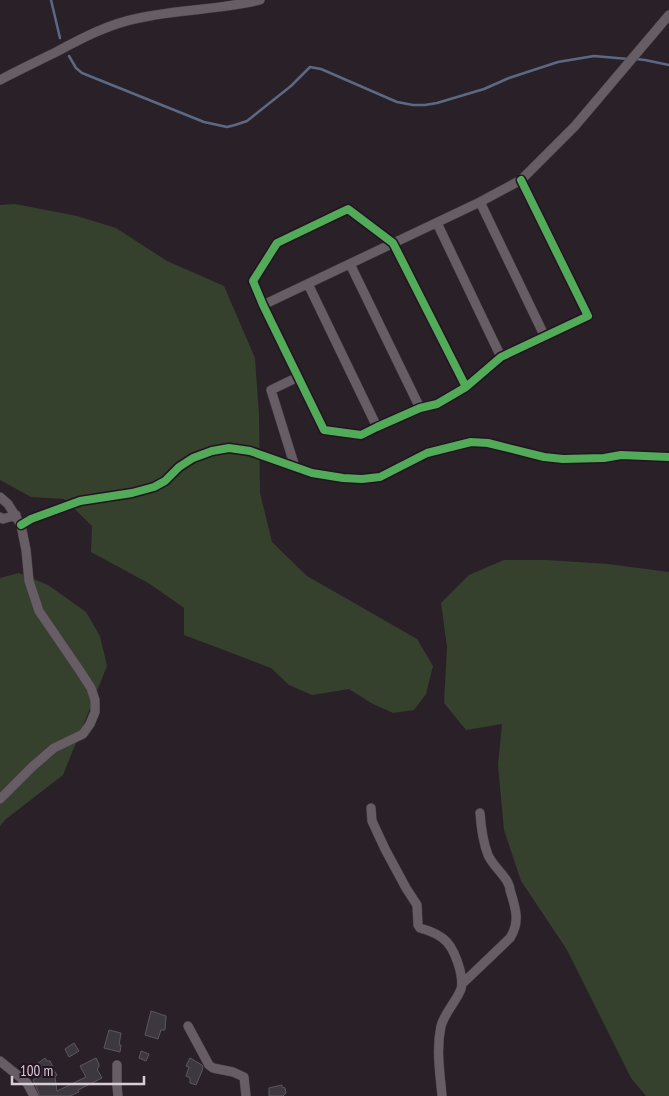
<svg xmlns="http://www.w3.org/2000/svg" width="669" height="1096" font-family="'PT Sans Narrow',sans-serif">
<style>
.green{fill:#35412d}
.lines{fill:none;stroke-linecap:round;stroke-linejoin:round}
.stream{stroke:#5b6985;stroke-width:2.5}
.building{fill:#3d373f;stroke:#5d565e}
.minor-casing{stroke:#463d44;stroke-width:10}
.minor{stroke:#665e64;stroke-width:9}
.cycleway-casing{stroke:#231321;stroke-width:11}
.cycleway{stroke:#51ab58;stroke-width:8}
</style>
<rect width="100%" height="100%" fill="#2a2028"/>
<path class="green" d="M15,204l62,12 39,12 51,33 57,25 31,72 4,57 1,78 12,49 35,34 110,63 16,27 -7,28 -12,16 -21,3 -22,-10 -22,-14 -37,6 -23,-10 -18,-17 -87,-33v-27l-34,-24 -59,-32 1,-26 -28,-27 -33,-2 -31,-17v-275z
M504,560h43l61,4 61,8v524h-23l-15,-18 -64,-128 -46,-69 -17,-51 -6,-65 4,-41 -36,6 -22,-27 3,-56 -6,-44 28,-28z
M19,573l29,12 38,27 14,24 7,30 -44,109 -57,44 -6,7v-248z"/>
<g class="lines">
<path class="stream" d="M51,0l9,38
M69,56l7,12 6,5 122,49 23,5 8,-2 12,-4 44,-35 19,-19 11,2 76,33 16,3h12l12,-2 47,-14 25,-11 49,-16 36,-6 34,3
M636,59l9,1 24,5"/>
</g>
<path class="building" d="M151,1011l15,5 -1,14h-4l-3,9 -13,-4z
M109,1030l12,3 -2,12h2l-1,7 -16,-4z
M74,1043l5,8 -10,6 -4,-8z
M141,1051l8,3 -3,7 -7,-3z
M45,1058l2,3h3l2,4v2l5,8 -2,2 2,14 29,-14 -6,-11 16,-8 3,6v3l-2,2 5,9 -24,12 1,2 -9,4h-30l-7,-16 6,-4 -6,-9z
M190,1058l12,7 1,2 -1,4 -6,14 -6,-2v-5l-4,-2 3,-9 -3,-1z
M282,1085v2l3,1 1,5 -3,3h-14v-8z"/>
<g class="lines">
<g class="minor-casing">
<path id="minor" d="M0,80c19,-10 38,-19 58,-29 26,-14 51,-27 81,-33 40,-9 81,-8 121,-18
M480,202l65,135
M437,223l64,134
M350,264l70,144
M308,284l69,143
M263,305l217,-103 41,-22 54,-54 94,-111
M466,387l-73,-144 -45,-34 -71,34 -24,38 10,24 61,125 37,5 16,-8 43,-19 17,-4 29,-17 35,-30 87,-41 -67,-136
M295,467l-24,-77 27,-13
M0,497l8,7 13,21 5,25 3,31 10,30 41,60 11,17 4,12v12l-5,12 -7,10 -29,14 -22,19 -32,32
M0,517l3,2 13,-4
M21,525l10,-6 49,-18 52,-8 22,-6 11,-6 14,-14 14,-9 19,-7 17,-3 21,3 62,22 31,5 19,1 18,-2 47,-24 44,-11 17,1 56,14 19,2 41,-1 17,-3 48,2
M371,808l1,13 13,28 21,39 11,17 1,20 2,3c26,7 33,17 40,42 1,6 3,12 1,19 -5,13 -16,23 -20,37 -5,24 -1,47 1,70
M463,983l47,-45c11,-17 5,-31 0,-48 0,-2 -1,-5 -2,-7 -5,-10 -15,-17 -20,-28 -5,-13 -7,-28 -8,-42
M188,1026l21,39 4,3 20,4 11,5 2,19
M0,1061l27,22 7,13
M117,1065v21l1,10"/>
</g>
<use href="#minor" class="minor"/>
<g class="cycleway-casing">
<path id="cycleway" d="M466,387l-73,-144 -45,-34 -71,34 -24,38 10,24 61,125 37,5 16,-8 43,-19 17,-4 29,-17 35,-30 87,-41 -67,-136
M21,525l10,-6 49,-18 52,-8 22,-6 11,-6 14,-14 14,-9 19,-7 17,-3 21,3 62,22 31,5 19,1 18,-2 47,-24 44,-11 17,1 56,14 19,2 41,-1 17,-3 48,2"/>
</g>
<use href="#cycleway" class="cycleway"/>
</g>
<path d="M12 1076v8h132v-8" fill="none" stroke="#d9ced8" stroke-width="2.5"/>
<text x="20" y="1076" font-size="15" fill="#d9ced8" stroke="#231321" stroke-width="4" paint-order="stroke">100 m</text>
</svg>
